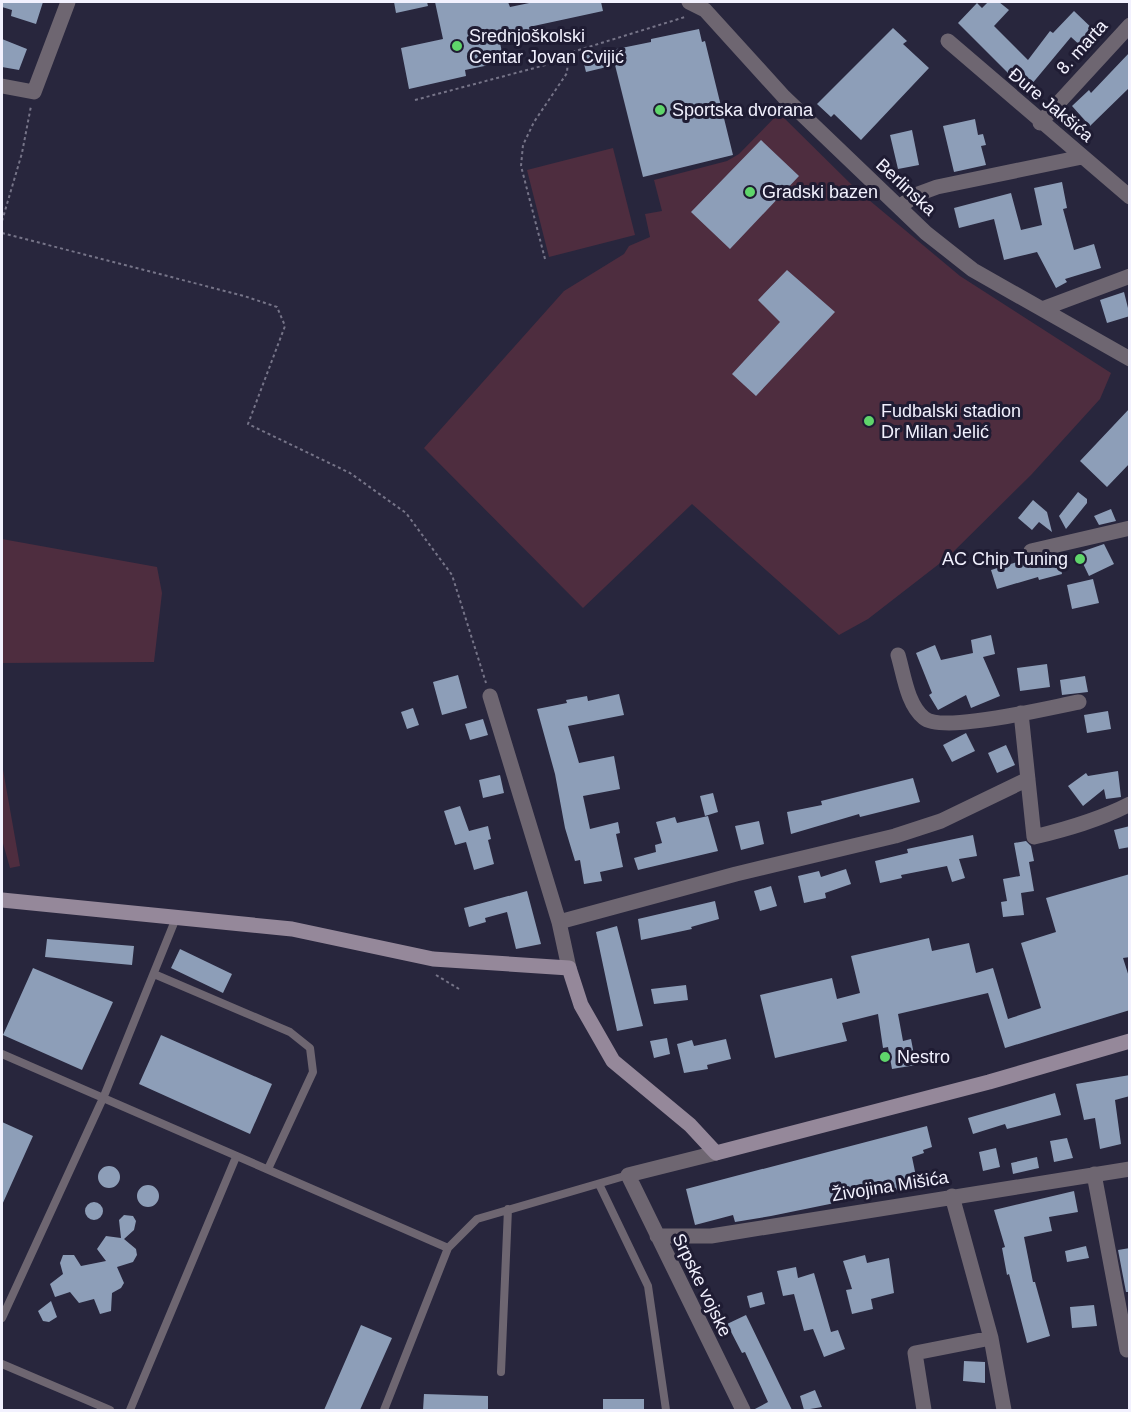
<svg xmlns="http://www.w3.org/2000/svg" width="1131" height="1412" font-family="Helvetica,sans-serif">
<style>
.green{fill:#4e2d3f}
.building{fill:#8d9eb8}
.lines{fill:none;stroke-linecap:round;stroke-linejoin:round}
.path{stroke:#767488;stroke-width:2;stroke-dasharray:3 3;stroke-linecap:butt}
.lane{stroke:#6e6671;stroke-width:8}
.street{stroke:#6e6671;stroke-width:15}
.secondary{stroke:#95889a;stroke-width:15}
.poi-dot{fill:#5fd56b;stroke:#1f1c33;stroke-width:2}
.labels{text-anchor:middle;stroke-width:6;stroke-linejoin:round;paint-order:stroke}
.poi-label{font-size:18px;fill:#f2f1fe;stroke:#1f1c33;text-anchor:start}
.street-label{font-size:18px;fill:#f2f1fe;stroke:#1f1c33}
</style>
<rect width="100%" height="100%" fill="#28263d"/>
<path class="green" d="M779,113l78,77 103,86 151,97 -11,26 -69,76 -83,82 -80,62 -29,16 -147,-131 -109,104 -159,-160 140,-157 60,-37 5,-8 21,-9 -5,-23 17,-3 -8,-31 73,-19 12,-7z
M613,148l22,87 -86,22 -22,-87z
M2,539l155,28 5,26 -8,69 -152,1z
M2,764l18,102 -10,2 -8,-28z"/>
<path class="building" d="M2,2h41l-7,22 -25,-8 1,-6 -10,-3z
M394,2h33l1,4 -32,7z
M435,2h73l2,5 24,-5h67l2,9 -74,16 2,9 -31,7 4,19 -39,8 1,6 -57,13 -8,-41 42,-9z
M988,2h11l10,8 -15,16 34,34 22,-29 3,2 21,-22 23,22 -14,15 -12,-11 -45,54 -68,-68 19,-20 5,5z
M893,28l14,13 -4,3 26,24 -68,72 -27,-26 -3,3 -14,-13z
M699,29l3,13 3,-1 28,114 -90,22 -28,-112 -29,7 -4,-16 69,-14v-3z
M2,39l25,10 -8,21 -17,-3z
M1130,52v35l-40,39 -18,-20 17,-16 2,3z
M975,119l3,16 5,-1 3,11 -5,1 5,19 -32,7 -11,-46z
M912,130l7,35 -21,4 -8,-34z
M761,140l38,36 -69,73 -39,-37z
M1062,182l5,26 -4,1 11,41 20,-6 7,24 -36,11 2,3 -11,6 -19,-36 -33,8 -10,-41 -35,9 -5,-20 57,-15 10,37 21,-5 -8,-37z
M787,270l48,42 -79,84 -24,-22 48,-52 -22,-22z
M1124,292l6,24 -23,7 -7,-23z
M1130,408v55l-23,24 -27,-26z
M1078,492l9,7v4l-21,26 -7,-13z
M1033,500l14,12 5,20 -13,-10 -7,8 -14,-12z
M1111,509l5,12 -17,4 -5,-9z
M1104,544l10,20 -25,12 -11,-23z
M1058,555l4,19 -23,6 -1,-3 -41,12 -6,-19 36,-11z
M1093,579l6,24 -27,6 -5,-24z
M991,635l4,19 -12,3 17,39 -29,12 -5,-13 -28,15 -9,-15 3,-2 -16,-40 19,-8 6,15 32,-7 -2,-13z
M1047,664l3,23 -30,4 -3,-23z
M458,675l9,33 -25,7 -9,-33z
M1085,676l3,16 -26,3 -2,-15z
M619,694l5,21 -56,11 11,37 35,-7 6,33 -37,7 7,33 28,-7 2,11 -4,1 7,33 -23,5 2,9 -18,3 -4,-24 -5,1 -10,-33 -10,-54 -18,-65 30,-6 -1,-3 21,-4 1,5z
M413,708l6,17 -12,4 -6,-17z
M1108,711l3,18 -24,4 -3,-18z
M483,719l5,16 -18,5 -5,-16z
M966,733l9,18 -23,11 -9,-17z
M1006,745l9,20 -18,8 -9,-20z
M1118,771l3,26 -15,2 -2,-10 -21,17 -15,-20 18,-13 2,3z
M500,775l4,18 -21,5 -4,-18z
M913,778l7,24 -60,15 -1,-3 -68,20 -4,-22 35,-7 -1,-4z
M713,793l5,19 -13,4 -5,-20z
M460,806l9,25 19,-5 3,13 -3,1 6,24 -20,6 -8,-28 -11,3 -11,-34z
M708,816l10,35 -80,19 -4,-12 22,-6 -1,-7 7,-2 -6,-21 19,-5 2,6z
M759,821l5,23 -23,6 -6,-24z
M1130,826v21l-11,2 -5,-19z
M973,835l4,21 -18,3 6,19 -13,4 -5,-16 -46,9 1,3 -22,5 -5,-22 33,-8 -1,-4z
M1026,841l5,5 3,15 -5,1 5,29 -13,2 3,22 -21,2 -2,-15 6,-1 -4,-22 17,-3 -6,-33z
M846,869l5,15 -26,9 1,5 -22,5 -6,-27 21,-5 2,6z
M1130,874v83l-7,1 7,22v30l-125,38 -17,-55 -90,21 5,27 8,-2 5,26 -24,4 -4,-22 -5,1 -5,-34 -36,9 5,18 -72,17 -15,-63 72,-17 5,21 23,-6 -9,-37 78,-18 3,13 37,-8 7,30 17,-5 15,51 33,-11 -20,-65 35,-11 -10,-34z
M771,886l6,20 -17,5 -6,-20z
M527,891l14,53 -25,5 -9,-37 -22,6 1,4 -17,5 -5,-19z
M715,901l4,18 -28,8 1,2 -51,11 -3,-21z
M617,926l26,100 -26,5 -21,-99z
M47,939l87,7 -2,19 -87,-8z
M180,949l52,25 -9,19 -52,-25z
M33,968l80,34 -31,68 -79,-35z
M686,985l2,15 -34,4 -3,-15z
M161,1035l111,49 -22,50 -111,-50z
M667,1038l3,16 -16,4 -4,-17z
M726,1039l5,20 -24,6 1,4 -24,4 -7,-29 15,-4 2,6z
M1130,1075v21l-15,4 6,44 -21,5 -5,-31 -11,2 -8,-36z
M1055,1093l6,22 -54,14 -2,-5 -32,10 -5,-16z
M2,1122l31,14 -31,69z
M927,1126l5,21 -9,3 1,3 -12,4 6,29 -147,30 -36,6 -2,-7 -38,10 -9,-36z
M1067,1138l6,20 -19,4 -4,-21z
M996,1148l4,19 -17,4 -4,-19z
M1037,1157l2,11 -26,6 -2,-11z
M98 1177a11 11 0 1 1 22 0a11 11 0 1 1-22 0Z
M137 1196a11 11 0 1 1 22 0a11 11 0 1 1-22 0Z
M1074,1191l4,21 -29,5 3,14 -28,6 9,45h2l15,54 -23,7 -18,-69 -2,1 -5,-27 3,-1 -11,-37z
M85 1211a9 9 0 1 1 18 0a9 9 0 1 1-18 0Z
M124,1215l9,1 3,5 -2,9 -10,9 12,10 1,6 -4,7 -16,5 7,16 -3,5 -9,5 -1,18 -11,3 -6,-15 -15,4 -9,-11 -15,5 -5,-13 13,-10 -3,-11 3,-8h11l7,11 25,-5 -9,-12 9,-13 15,2 -2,-18z
M1086,1246l3,12 -22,4 -2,-11z
M1130,1248v44h-4l-8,-42z
M865,1255l2,8 22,-5 5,35 -23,6 2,10 -21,5 -6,-24 6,-1 -9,-28z
M796,1267l2,11 16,-5 17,59 7,-2 7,19 -21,8 -11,-28 -9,2 -10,-37 -11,2 -6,-25z
M762,1292l3,12 -15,4 -3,-12z
M51,1301l6,16 -8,5 -6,-1 -5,-10z
M1094,1305l3,21 -25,2 -2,-21z
M746,1315l46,95h-39l15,-8 -23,-50 -3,1 -15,-29z
M361,1325l31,13 -32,72h-36z
M964,1361l21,1v21l-22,-2z
M815,1390l7,17 -18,3 -4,-14z
M424,1394l64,2v14h-65z
M603,1399h41v11h-41z"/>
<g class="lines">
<path class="path" d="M415,100l153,-41 1,-6 116,-36
M2,221l20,-68 9,-47
M2,233l242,63 33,11 8,19 -37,98 102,49 56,40 46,62 34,108
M545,259l-24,-93 2,-21 11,-23 33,-49 1,-14
M436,975l23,14"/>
<path class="lane" d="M154,974l136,58 20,16 3,24 -45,97
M2,1054l446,194 29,-29 151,-44
M599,1184l49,102 18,124
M2,1318l102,-222 72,-178
M2,1364l108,46
M501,1372l7,-163
M130,1410l106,-253
M384,1410l64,-162"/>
<path class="street" d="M689,2l16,8 79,87 142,136 47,37 157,89
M948,41l182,156
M2,86l32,6 34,-90
M1040,123l90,-98
M899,207l19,-13 19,-7 145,-30
M1042,309l88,-33
M1031,551l99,-23
M898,655c6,20 9,49 26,63 19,16 127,-11 155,-16
M490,696l69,226 10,46
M1021,713l13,124c33,-8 65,-17 96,-33
M559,922l177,-48 159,-38 46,-15 87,-42
M716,1153l-88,22 115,235
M1094,1174l33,176
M952,1196l39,142 13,72
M657,1236h54l419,-67
M924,1410l-9,-57 76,-15"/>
<path class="secondary" d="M2,900l290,29 141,30 136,9 12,37 32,56 77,64 26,28 273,-71 141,-41"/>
</g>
<g class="poi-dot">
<circle cx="457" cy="46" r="6"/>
<circle cx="660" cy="110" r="6"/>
<circle cx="750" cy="192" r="6"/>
<circle cx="869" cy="421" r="6"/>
<circle cx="1080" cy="559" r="6"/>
<circle cx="885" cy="1057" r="6"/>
</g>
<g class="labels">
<g class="poi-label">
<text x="469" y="42">Srednjoškolski<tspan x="469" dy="21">Centar Jovan Cvijić</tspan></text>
<text x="672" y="116">Sportska dvorana</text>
<text x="762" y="198">Gradski bazen</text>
<text x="881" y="417">Fudbalski stadion<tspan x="881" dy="21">Dr Milan Jelić</tspan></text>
<text x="1068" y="565" text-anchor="end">AC Chip Tuning</text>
<text x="897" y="1063">Nestro</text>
</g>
<g class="street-label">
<text transform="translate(1082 47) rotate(-48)" y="6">8. marta</text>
<text transform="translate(1051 105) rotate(40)" y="6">Đure Jakšića</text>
<text transform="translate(906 187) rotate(43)" y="6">Berlinska</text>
<text transform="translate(890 1186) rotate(-9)" y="6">Živojina Mišića</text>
<text transform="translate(702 1285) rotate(64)" y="6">Srpske vojske</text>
</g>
</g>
<rect width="1131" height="1412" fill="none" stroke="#f2f1fe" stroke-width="6"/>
</svg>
